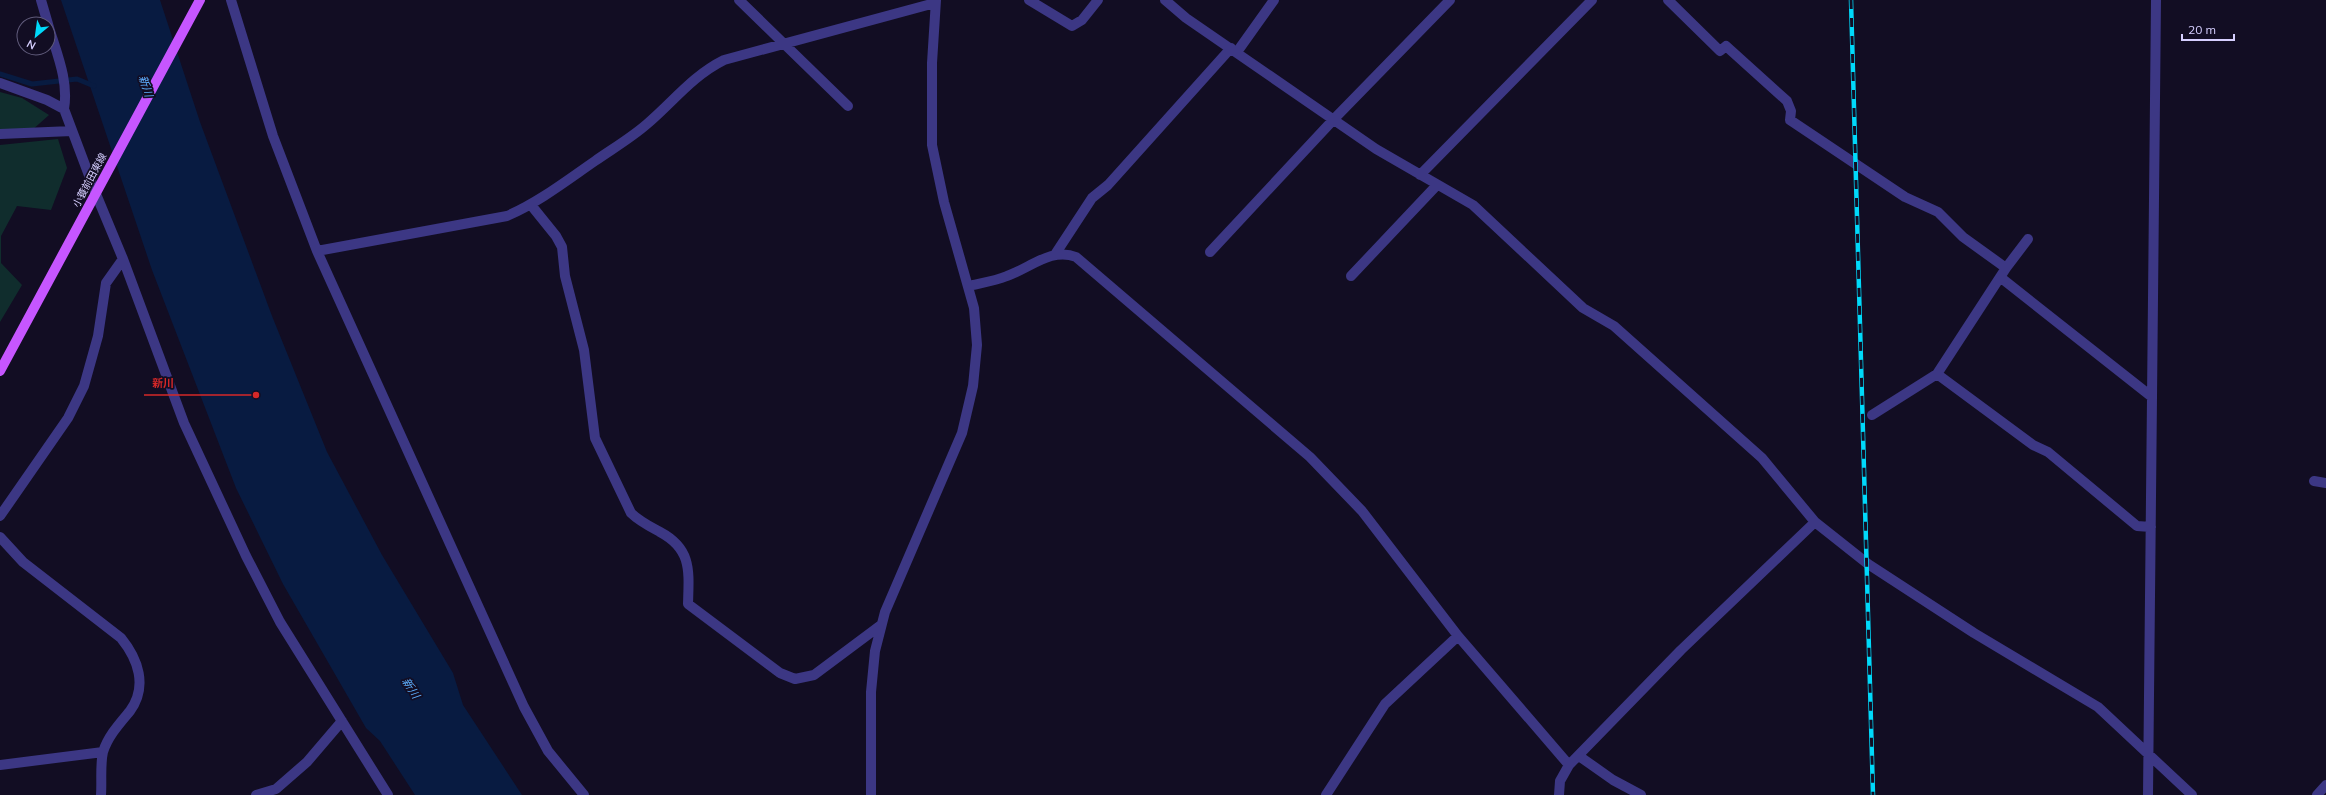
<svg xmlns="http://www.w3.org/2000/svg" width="2326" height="795" font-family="Mulish,'Noto Sans JP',sans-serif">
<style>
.green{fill:#102d2d}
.water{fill:#081b41}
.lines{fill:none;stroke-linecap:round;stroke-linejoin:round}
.stream{stroke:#081b41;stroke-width:5}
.minor{stroke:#3c3784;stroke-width:10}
.major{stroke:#c656ff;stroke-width:10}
.rail-casing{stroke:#00d9fa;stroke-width:4.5}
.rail{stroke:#120d23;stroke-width:3;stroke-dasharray:9;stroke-linecap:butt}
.labels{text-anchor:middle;stroke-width:3.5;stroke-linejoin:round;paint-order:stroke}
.street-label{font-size:10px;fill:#d6cfff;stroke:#120d23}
.water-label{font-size:11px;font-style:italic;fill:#5dafff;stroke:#120d23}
.leader{fill:none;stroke:#d62828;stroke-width:1.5}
.callout-dot{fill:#d62828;stroke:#120d23;stroke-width:1.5}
.callout-label{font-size:11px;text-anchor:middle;font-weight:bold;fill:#d62828;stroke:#120d23;stroke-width:3.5;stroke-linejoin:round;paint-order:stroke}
</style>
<rect width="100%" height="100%" fill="#120d23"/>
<path class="green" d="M0,92l22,6 27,17 -18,16 -31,-1z
M58,139l9,29 -16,42 -34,-4 -16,30v27l21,22 -22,37v-177z"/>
<path class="water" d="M61,0h99l40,122 72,194 55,136 55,103 71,118 10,32 59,90h-107l-35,-54 -14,-13 -83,-144 -47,-96 -84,-218z"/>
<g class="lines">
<path class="stream" d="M0,74l32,10 45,-5 17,7"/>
<path class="minor" d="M41,0l7,24
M231,0l42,136 44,115 207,456 24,44 36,44
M739,0l109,106
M1029,0l43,26 10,-6 16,-20
M1165,0l21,18 190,131 97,56 110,103 31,18 148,132 53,64 53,42 106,69 124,74 94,88
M1668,0l52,51 6,-5 61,55 4,10 -1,9 115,77 33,15 25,25 43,31
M48,24c8,28 21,56 16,85
M1237,52l37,-52
M0,83l47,17 17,9 32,85 27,65 61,164 62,133 34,66 108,173
M0,134l72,-3
M1420,175l172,-175
M531,205l25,31 6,11 3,29 19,74 11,88 36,75c8,8 18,13 29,19 32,17 29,39 28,72l92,69 15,6 19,-4 67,-50
M317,251l190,-35c32,-14 59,-35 88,-55 17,-12 36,-23 52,-37 26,-22 45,-48 77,-64l211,-57
M1210,252l124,-133 116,-119
M1056,253l36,-55 16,-13 123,-137
M1351,276l86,-91
M2000,277l152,120
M968,286c13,-3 27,-5 39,-10 23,-8 45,-29 69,-19l234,200 52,54 96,125 111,129
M1937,374l96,71 15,7 89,74 14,1
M1872,415l65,-41 69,-106 22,-29
M2314,481l12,2
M0,516l68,-98 16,-32 14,-50 8,-53 17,-24
M0,537l23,25 98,76c17,21 27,48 9,73 -10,12 -22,25 -27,41 -3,13 -1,30 -2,43
M1579,756l34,24 28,15
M0,765l103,-13
M256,795l20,-6 31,-27 35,-41
M871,795v-103l4,-41 10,-39 77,-179 11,-47 4,-41 -3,-37 -30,-106 -12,-57v-82l4,-63
M1326,795l59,-91 73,-68
M1559,795l1,-14 9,-16 112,-115 134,-128
M2148,795l8,-795
M2317,795l9,-10"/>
<path class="major" d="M0,371l200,-371"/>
<g class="rail-casing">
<path id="rail" d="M1851,0l22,795"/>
</g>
<use href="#rail" class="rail"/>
</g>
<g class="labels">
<g class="street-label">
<text transform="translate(89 180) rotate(-62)" y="4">小蓑前田東線</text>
</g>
<g class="water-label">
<text transform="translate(146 86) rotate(72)" y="4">新川</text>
<text transform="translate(411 688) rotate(57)" y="4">新川</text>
</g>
</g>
<path class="leader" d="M256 395L182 395H144"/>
<circle class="callout-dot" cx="256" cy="395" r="4"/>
<g class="callout-label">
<text x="163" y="387">新川</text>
</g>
<g transform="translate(36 36) rotate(209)"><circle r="19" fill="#120d23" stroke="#605b7b"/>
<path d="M0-3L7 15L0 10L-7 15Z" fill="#00d9fa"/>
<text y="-6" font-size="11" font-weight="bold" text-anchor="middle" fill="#d6cfff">N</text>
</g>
<path d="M2182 34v6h52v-6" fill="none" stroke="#d6cfff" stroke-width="2"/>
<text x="2188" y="34" font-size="12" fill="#d6cfff" stroke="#120d23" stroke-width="3" paint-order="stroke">20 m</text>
</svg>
